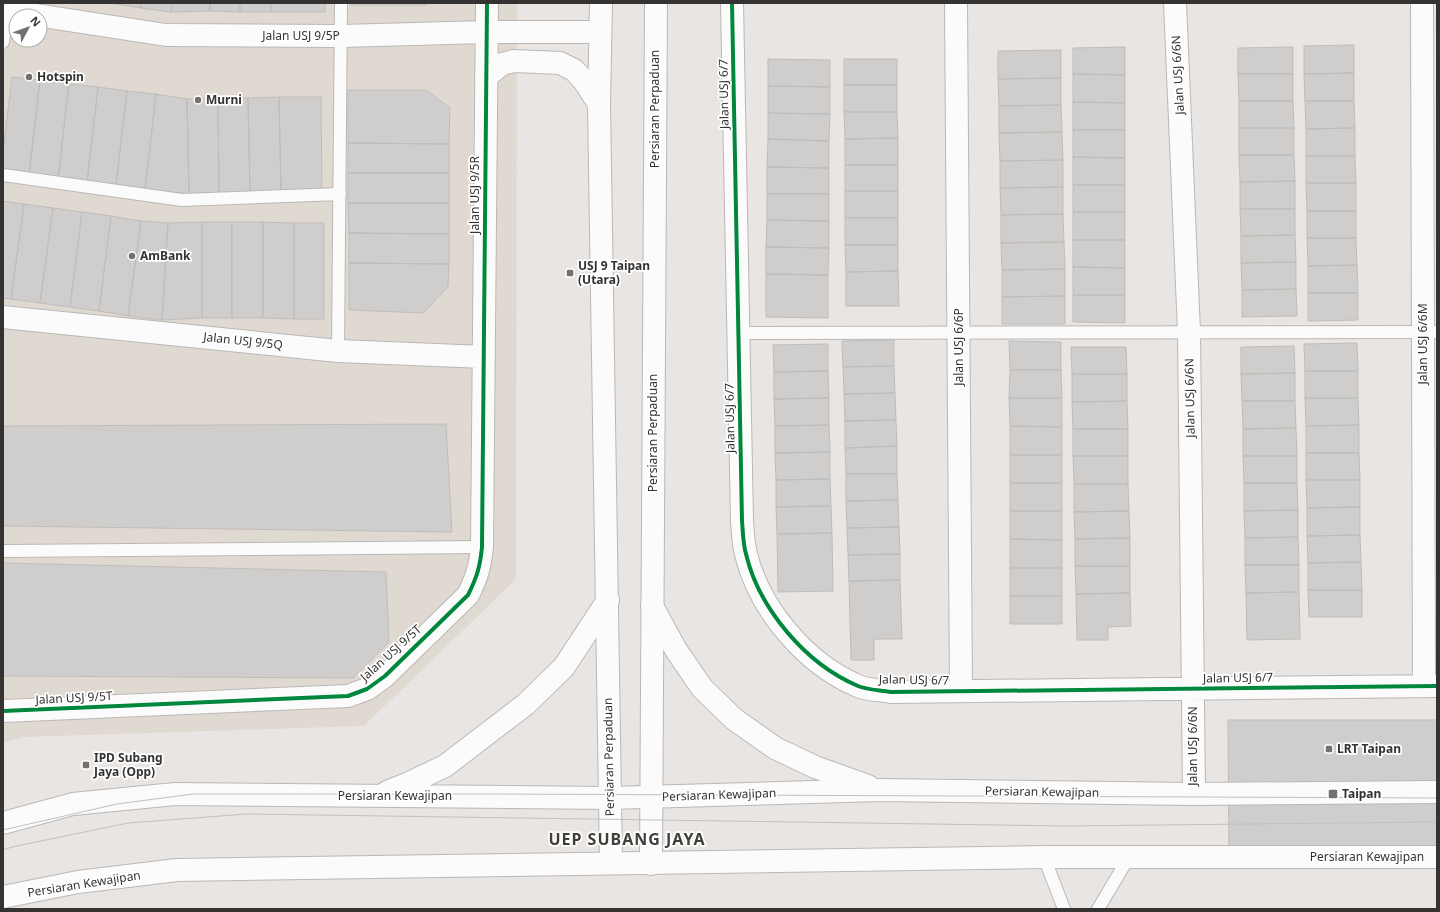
<svg xmlns="http://www.w3.org/2000/svg" width="1440" height="912" font-family="'Noto Sans',sans-serif">
<style>
.built{fill:#e0d9d2;fill-rule:evenodd}
.building{fill:#d0cecc;stroke:#bfbdbb}
.lines{fill:none;stroke-linecap:round;stroke-linejoin:round}
.lane-casing{stroke:#bab8b6;stroke-width:14}
.street-casing{stroke:#bab8b6;stroke-width:24}
.secondary-casing{stroke:#bab8b6;stroke-width:24}
.primary-casing{stroke:#bab8b6;stroke-width:24}
.lane{stroke:#fcfbfb;stroke-width:12}
.street{stroke:#fcfbfb;stroke-width:22}
.secondary{stroke:#fcfbfb;stroke-width:22}
.primary{stroke:#fcfbfb;stroke-width:22}
.tram{stroke:#c1c0c0;stroke-width:1}
.cycleway-casing{stroke:#fff;stroke-width:6}
.cycleway{stroke:#00873e;stroke-width:4}
.poi-dot{fill:#74716f;stroke:#fff;stroke-width:1.5}
.labels{text-anchor:middle;stroke-width:3.5;stroke-linejoin:round;paint-order:stroke}
.street-label{font-size:12px;fill:#353331;stroke:#fff}
.poi-label{font-size:12px;font-weight:bold;fill:#353331;stroke:#fff;text-anchor:start}
.district-label{font-size:16px;font-weight:bold;letter-spacing:1px;fill:#423f3b;stroke:#fff}
</style>
<rect width="100%" height="100%" fill="#e8e5e3"/>
<path class="built" d="M3,3h514l-1,576 -152,147 -340,11 -21,6zM16,16h24v24h-24z"/>
<path class="building" d="M110,3h31v5z
M141,3h31l-1,9 -30,-4z
M172,3h38v8l-39,1z
M210,3h30v9l-30,-1z
M240,3h31v9h-31z
M271,3h54v9h-54z
M351,3h77l-2,2h-75z
M1354,45v28l-50,1v-28z
M1125,47v28l-52,-1v-26z
M1293,47v27h-55v-26z
M1061,50v28l-63,1v-28z
M768,59l62,1v27l-62,-1z
M844,59h53v26h-53z
M1354,73v28h-49l-1,-27z
M1073,74l52,1v28l-52,-1z
M1238,74h55v27h-54z
M12,77l28,3 -11,95 -26,-3v-21z
M1061,78v27l-62,1 -1,-27z
M40,80l29,4 -11,95 -29,-4z
M69,84l29,3 -11,95 -29,-3z
M844,85h53v27h-53z
M768,86l62,1v27l-62,-1z
M98,87l29,4 -11,94 -29,-3z
M348,90h78l24,18 -1,36 -101,-1z
M127,91l29,3 -11,95 -29,-4z
M156,94l31,5 2,95 -44,-5z
M279,97l2,96h-31l-2,-95z
M279,97h42l1,95 -41,1z
M218,98l1,95 -30,1 -2,-95z
M218,98h30l2,95h-31z
M1239,101h54l1,27h-55z
M1305,101h49l1,27 -49,1z
M1073,102l52,1v27h-52z
M1061,105l1,27 -63,1v-27z
M844,112h53l1,26 -53,1z
M768,113l62,1 -1,27 -61,-2z
M1239,128h55v27h-55z
M1355,128v28h-49v-27z
M1073,130h52v28l-52,-1z
M1062,132l1,28 -63,1 -1,-28z
M898,138v27h-53v-26z
M768,139l61,2v27l-62,-1z
M348,143l101,1v29h-101z
M1239,155h55l1,26 -55,1z
M1306,156h49l1,27h-50z
M1073,157l52,1v27h-52z
M1063,160v27l-63,1v-27z
M845,165h53v26h-53z
M767,167l62,1v26h-62z
M348,173h101v30h-101z
M1295,181v28h-55v-27z
M1306,183h50v28h-49z
M1073,185h52v27h-52z
M1063,187v27l-62,1 -1,-27z
M845,191h53v27h-53z
M767,194h62v27l-62,-1z
M3,201l21,3 -13,95 -8,-1z
M348,203h101v31l-100,-1z
M24,204l29,4 -13,95 -29,-4z
M53,208l29,4 -12,95 -30,-4z
M1240,209h55v26l-54,1z
M1307,211h49v27h-49z
M82,212l29,4 -12,95 -29,-4z
M1073,212h52v28h-52z
M1063,214l1,28 -63,1v-28z
M111,216l30,5 -13,95 -29,-5z
M845,218h53v27h-53z
M767,220l62,1v27l-63,-1z
M141,221l27,2 -6,97 -34,-4z
M202,222h30v96h-30z
M202,222v96l-40,2 6,-97z
M232,222h31v96h-31z
M263,222l31,1v96l-31,-1z
M294,223h30v96h-30z
M349,233l100,1v30l-100,-1z
M1295,235l1,27 -55,1v-27z
M1307,238h49l1,27 -49,1z
M1073,240h52v28l-52,-1z
M1064,242l1,27 -63,1 -1,-27z
M845,245h53v26l-52,1z
M766,247l63,1 -1,27 -62,-1z
M1296,262v27l-54,1 -1,-27z
M349,263l100,1 -1,23 -25,26 -74,-3z
M1357,265l1,28h-50v-27z
M1073,267l52,1v27h-52z
M1065,269v27l-63,1v-27z
M898,271l1,35h-53v-34z
M766,274l62,1v43l-62,-1z
M1296,289l1,27 -55,1v-27z
M1308,293h50v27l-50,1z
M1073,295h52v28l-52,-1z
M1065,296v28h-63v-27z
M894,340v26l-51,1 -1,-26z
M1009,341l52,1v28h-51z
M1357,343l1,28h-53l-1,-27z
M828,344v27l-54,1 -1,-27z
M1294,346l1,27 -54,1v-27z
M1071,347h55l1,27h-55z
M894,366l1,27 -51,1 -1,-27z
M1010,370h51l1,28h-53z
M828,371l1,27 -55,1v-27z
M1305,371h53v27h-53z
M1295,373v28h-53l-1,-27z
M1072,374h55v27l-55,1z
M895,393l1,27 -51,1 -1,-27z
M829,398v27l-54,1 -1,-27z
M1009,398h53v29l-52,-1z
M1305,398h53l1,27 -53,1z
M1127,401l1,28h-55l-1,-27z
M1242,401h53l1,27 -53,1z
M896,420l1,26 -52,2v-27z
M446,424l6,108 -449,-6v-100z
M829,425l1,27 -55,1v-27z
M1359,425v28h-53v-27z
M1010,426l52,1v28h-52z
M1296,428l1,28h-54v-27z
M1073,429h55v27h-55z
M897,446v28h-51l-1,-26z
M830,452v27l-54,1 -1,-27z
M1306,453h53l1,27h-54z
M1010,455h52v28h-52z
M1073,456h55v28h-54z
M1243,456h54v27h-53z
M846,474h51l1,26 -52,1z
M830,479l1,27 -55,1v-27z
M1306,480h54v27l-53,1z
M1010,483h52v28h-52z
M1244,483h53l1,27 -54,1z
M1074,484h54l1,27 -55,1z
M898,500l1,27 -52,1 -1,-27z
M831,506l1,27 -55,1 -1,-27z
M1360,507v28l-53,1v-28z
M1298,510v27l-53,1 -1,-27z
M1010,511h52v29l-52,-1z
M1129,511l1,27 -55,1 -1,-27z
M899,527l1,27 -52,1 -1,-27z
M832,533l1,58 -55,1 -1,-58z
M1360,535l1,27 -53,1 -1,-27z
M1298,537l1,28h-54v-27z
M1130,538v28h-55v-27z
M1010,539l52,1v28h-52z
M900,554v26l-51,1 -1,-26z
M1361,562l1,28h-54v-27z
M3,563l383,9 3,70 -36,36 -350,-2z
M1245,565h54v27l-53,1z
M1075,566h55v27l-54,1z
M1010,568h52v28h-52z
M900,580l2,59h-28v21h-23l-2,-79z
M1308,590h54v27h-53z
M1299,592l1,47 -53,1 -1,-47z
M1130,593l1,33 -23,1v13h-31l-1,-46z
M1010,596h52v28h-52z
M1228,720h209v148l-208,-1z"/>
<g class="lines">
<g class="lane-casing">
<path id="lane" d="M3,42l5,-36
M3,175l179,25 158,-6
M738,333l699,-1
M338,351l3,-348
M3,551l479,-4
M1044,857l20,52
M1098,909l31,-52"/>
</g>
<g class="street-casing">
<path id="street" d="M732,3l10,518c1,11 1,23 4,33 13,55 60,110 112,132 9,4 22,4 33,6l546,-6
M956,3l5,688
M1175,3l14,329 5,462
M1422,3l2,683
M3,10l163,25 175,1 145,-4h114
M486,77l16,-13 12,-3 46,2 14,7 10,11 15,23
M3,317l335,34 146,6
M3,711l345,-15 19,-7 18,-13 83,-81c9,-18 12,-28 14,-48l5,-544"/>
</g>
<g class="secondary-casing">
<path id="secondary" d="M601,3l-2,101 12,759
M651,864l5,-861"/>
</g>
<g class="primary-casing">
<path id="primary" d="M652,606l24,44 26,38 32,31 41,29 40,19 53,19
M387,792l20,-8 38,-18 81,-62 38,-37 44,-67
M3,823l70,-19 102,-10 435,4 269,-8 315,4 243,-2
M3,897l75,-15 99,-12 867,-13h393"/>
</g>
<use href="#lane" class="lane"/>
<use href="#street" class="street"/>
<use href="#secondary" class="secondary"/>
<use href="#primary" class="primary"/>
<path class="tram" d="M3,830l114,-26 76,-10h293l951,4
M3,850l9,-3 116,-24 119,-9 819,12 371,-4"/>
<g class="cycleway-casing">
<path id="cycleway" d="M732,3l10,518c1,11 1,23 4,33 13,55 60,110 112,132 9,4 22,4 33,6l546,-6
M3,711l345,-15 19,-7 18,-13 83,-81c9,-18 12,-28 14,-48l5,-544"/>
</g>
<use href="#cycleway" class="cycleway"/>
</g>
<g class="poi-dot">
<circle cx="29" cy="77" r="4"/>
<circle cx="198" cy="100" r="4"/>
<circle cx="132" cy="256" r="4"/>
<rect x="566" y="269" width="8" height="8" rx="2"/>
<rect x="1325" y="745" width="8" height="8" rx="2"/>
<rect x="82" y="761" width="8" height="8" rx="2"/>
<rect x="1328" y="789" width="10" height="10" rx="2"/>
</g>
<g class="labels">
<g class="street-label">
<text x="301" y="40">Jalan USJ 9/5P</text>
<text transform="translate(1178 75) rotate(-93)" y="4">Jalan USJ 6/6N</text>
<text transform="translate(724 94) rotate(-91)" y="4">Jalan USJ 6/7</text>
<text transform="translate(655 109) rotate(-90)" y="4">Persiaran Perpaduan</text>
<text transform="translate(475 195) rotate(-90)" y="4">Jalan USJ 9/5R</text>
<text transform="translate(243 341) rotate(6)" y="4">Jalan USJ 9/5Q</text>
<text transform="translate(1423 344) rotate(-90)" y="4">Jalan USJ 6/6M</text>
<text transform="translate(959 347) rotate(-90)" y="4">Jalan USJ 6/6P</text>
<text transform="translate(1190 398) rotate(-91)" y="4">Jalan USJ 6/6N</text>
<text transform="translate(730 418) rotate(-91)" y="4">Jalan USJ 6/7</text>
<text transform="translate(653 433) rotate(-90)" y="4">Persiaran Perpaduan</text>
<text transform="translate(391 653) rotate(-42)" y="4">Jalan USJ 9/5T</text>
<text transform="translate(1238 678) rotate(-1)" y="4">Jalan USJ 6/7</text>
<text transform="translate(914 680) rotate(1)" y="4">Jalan USJ 6/7</text>
<text transform="translate(74 698) rotate(-3)" y="4">Jalan USJ 9/5T</text>
<text transform="translate(1193 746) rotate(-90)" y="4">Jalan USJ 6/6N</text>
<text transform="translate(609 757) rotate(-91)" y="4">Persiaran Perpaduan</text>
<text transform="translate(1042 792) rotate(1)" y="4">Persiaran Kewajipan</text>
<text transform="translate(719 795) rotate(-2)" y="4">Persiaran Kewajipan</text>
<text x="395" y="800">Persiaran Kewajipan</text>
<text x="1367" y="861">Persiaran Kewajipan</text>
<text transform="translate(84 884) rotate(-9)" y="4">Persiaran Kewajipan</text>
</g>
<g class="poi-label">
<text x="37" y="81">Hotspin</text>
<text x="206" y="104">Murni</text>
<text x="140" y="260">AmBank</text>
<text x="578" y="270">USJ 9 Taipan<tspan x="578" dy="14">(Utara)</tspan></text>
<text x="1337" y="753">LRT Taipan</text>
<text x="94" y="762">IPD Subang<tspan x="94" dy="14">Jaya (Opp)</tspan></text>
<text x="1342" y="798">Taipan</text>
</g>
<g class="district-label">
<text x="627" y="845">UEP SUBANG JAYA</text>
</g>
</g>
<rect width="1440" height="912" fill="none" stroke="#353331" stroke-width="8"/>
<g transform="translate(28 28) rotate(49)"><circle r="19" fill="#ffffff" stroke="#aeadad"/>
<path d="M0-3L7 15L0 10L-7 15Z" fill="#74716f"/>
<text y="-6" font-size="11" font-weight="bold" text-anchor="middle" fill="#353331">N</text>
</g>
</svg>
